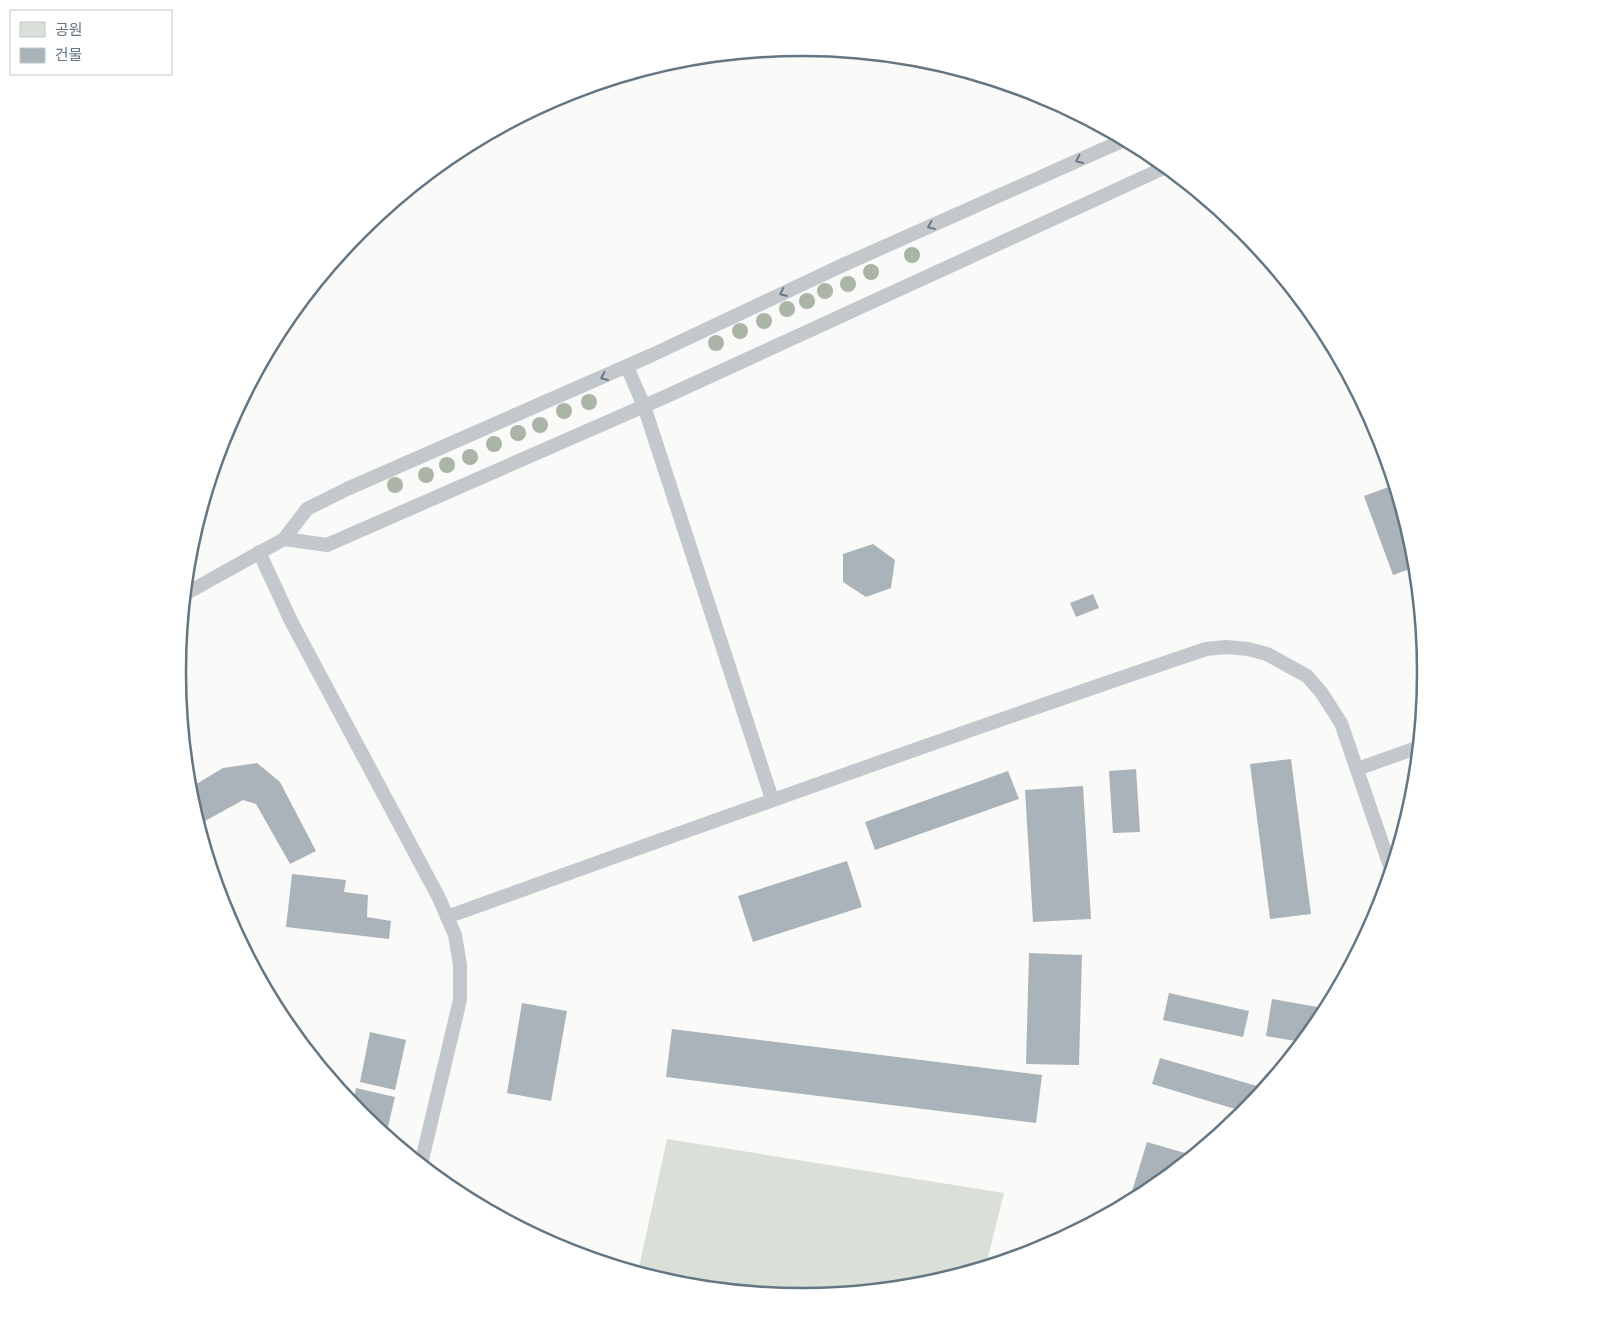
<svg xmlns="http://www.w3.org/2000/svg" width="1603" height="1344" font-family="'IBM Plex Sans','Noto Sans KR',sans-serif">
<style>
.green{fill:#dadfd7}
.building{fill:#aab3b9}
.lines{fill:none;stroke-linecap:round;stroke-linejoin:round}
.lane{stroke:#c3c8cc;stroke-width:14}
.tree{fill:#aab4a7}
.oneway{stroke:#6a7a87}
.rim{fill:none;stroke:#657683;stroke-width:2.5}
</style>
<rect width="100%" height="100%" fill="#fafaf8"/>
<path class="green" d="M667,1139l337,54 -18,72 -63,20 -122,11 -122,-12 -41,-12z"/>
<path class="building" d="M1394,485l20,65 2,17 -23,8 -29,-79z
M873,544l22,16 -4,28 -25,9 -23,-15v-28z
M1093,594l6,14 -23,9 -6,-14z
M1291,759l20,155 -41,5 -20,-155z
M257,763l23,19 36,69 -26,13 -34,-60 -13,-4 -45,25 -10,-36 35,-21z
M1136,769l4,63 -27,1 -4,-62z
M1008,771l11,28 -144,51 -10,-28z
M1083,786l8,133 -58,3 -8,-132z
M847,861l15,46 -109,35 -15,-46z
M292,874l54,6 -2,12 24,3 -1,22 24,4 -2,18 -103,-12z
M1029,953l53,2 -3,110 -53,-1z
M1169,993l80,18 -6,26 -80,-17z
M1272,999l46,8 -4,20 -12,15 -36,-6z
M522,1003l45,8 -16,90 -44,-8z
M672,1029l370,46 -6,48 -370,-46z
M370,1032l36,8 -11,50 -35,-8z
M1160,1058l104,30 -19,24 -93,-28z
M356,1088l39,9 -9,38 -26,-22 -7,-8z
M1147,1142l45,13 -44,36 -19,10z"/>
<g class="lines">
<path class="lane" d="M1124,140l-281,125 -191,90 -305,134 -40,20 -23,30 43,6 340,-149 499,-229
M627,367l17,39 128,393
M259,552l32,69 148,277 16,37 5,30v35l-39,164
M185,594l99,-55
M1357,769l62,-22
M447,917c252,-91 505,-182 759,-268l20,-2 22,2 19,5 40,22 14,16 20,31 50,146"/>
</g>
<g class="tree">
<circle cx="912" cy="255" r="8"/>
<circle cx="871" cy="272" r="8"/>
<circle cx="848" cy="284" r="8"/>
<circle cx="825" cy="291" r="8"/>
<circle cx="807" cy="301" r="8"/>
<circle cx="787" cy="309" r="8"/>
<circle cx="764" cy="321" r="8"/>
<circle cx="740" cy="331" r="8"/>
<circle cx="716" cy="343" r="8"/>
<circle cx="589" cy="402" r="8"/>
<circle cx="564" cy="411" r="8"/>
<circle cx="540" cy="425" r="8"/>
<circle cx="518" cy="433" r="8"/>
<circle cx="494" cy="444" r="8"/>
<circle cx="470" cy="457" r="8"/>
<circle cx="447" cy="465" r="8"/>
<circle cx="426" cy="475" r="8"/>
<circle cx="395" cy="485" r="8"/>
</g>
<defs><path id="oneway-chevron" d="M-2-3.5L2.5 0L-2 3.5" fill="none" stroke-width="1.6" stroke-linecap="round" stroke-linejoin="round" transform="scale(1.25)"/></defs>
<g class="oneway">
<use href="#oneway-chevron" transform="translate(1079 160) rotate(156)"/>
<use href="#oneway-chevron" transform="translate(931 226) rotate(156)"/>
<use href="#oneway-chevron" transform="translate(783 293) rotate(155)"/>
<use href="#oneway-chevron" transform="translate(604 377) rotate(156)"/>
</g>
<path d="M0 0H1603V1344H0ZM801 56H802A615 615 0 0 1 1417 671V673A615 615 0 0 1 802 1288H801A615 615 0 0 1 186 673V671A615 615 0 0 1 801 56Z" fill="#fff" fill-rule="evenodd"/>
<path class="rim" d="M801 56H802A615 615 0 0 1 1417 671V673A615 615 0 0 1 802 1288H801A615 615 0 0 1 186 673V671A615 615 0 0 1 801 56Z"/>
<rect x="10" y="10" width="162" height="65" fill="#ffffff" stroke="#c1c8cd"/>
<rect x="20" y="22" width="25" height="15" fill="#dadfd7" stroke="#c1c8cd"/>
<text x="55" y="35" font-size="15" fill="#657683">공원</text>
<rect x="20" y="48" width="25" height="15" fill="#aab3b9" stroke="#c1c8cd"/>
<text x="55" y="60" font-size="15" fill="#657683">건물</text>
</svg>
